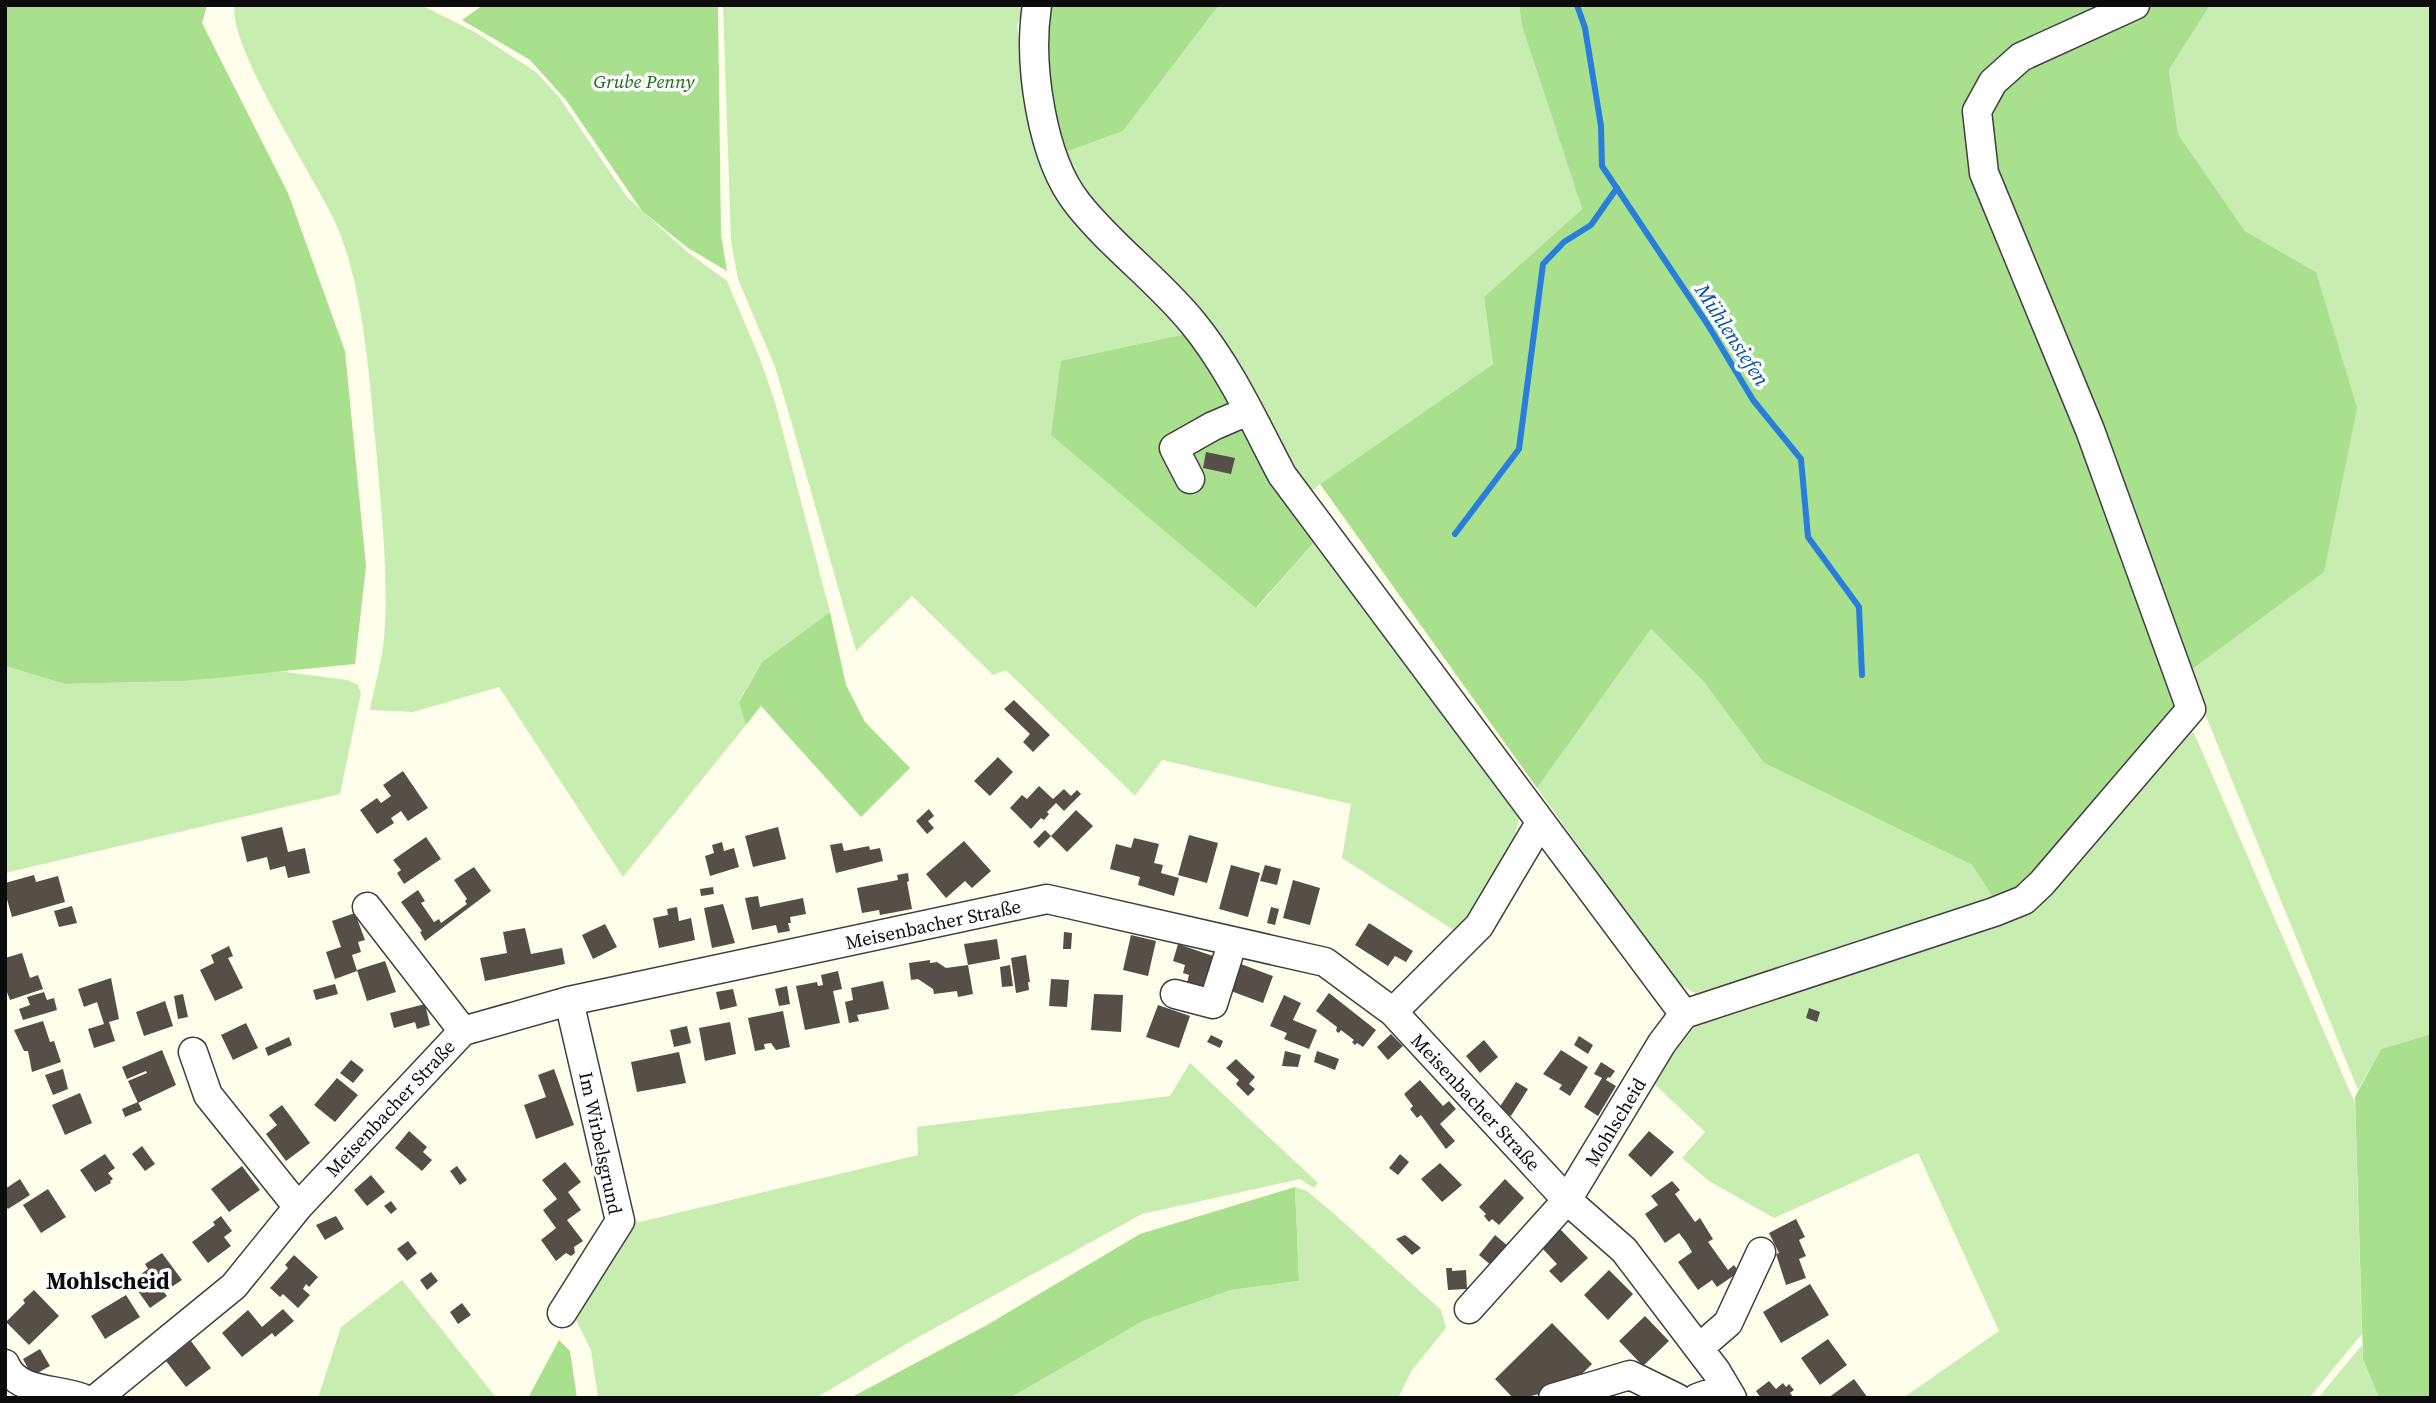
<svg xmlns="http://www.w3.org/2000/svg" width="2436" height="1403" font-family="'Source Serif 4',serif">
<style>
.green{fill:#c8edb0}
.forest{fill:#a8e08e}
.lines{fill:none;stroke-linecap:round;stroke-linejoin:round}
.stream{stroke:#297ddb;stroke-width:6}
.building{fill:#564f47}
.minor-casing{stroke:#3f3f3f;stroke-width:31}
.minor{stroke:#fff;stroke-width:28}
.labels{text-anchor:middle;stroke-width:7;stroke-linejoin:round;paint-order:stroke}
.park-label{font-size:19px;font-style:italic;fill:#1d6a16;stroke:#fff}
.street-label{font-size:19px;fill:#0c0c0c;stroke:#fff}
.water-label{font-size:21px;font-style:italic;fill:#094faa;stroke:#fff}
.quarter-label{font-size:23px;font-weight:bold;fill:#0c0c0c;stroke:#fff}
</style>
<rect width="100%" height="100%" fill="#fffeeb"/>
<path class="green" d="M235,5h186l54,27 61,40 23,25 68,100 59,54 41,30 33,78 15,43 55,210 -68,50 -23,39 7,24 -123,152 -124,-190 -86,25 -43,-2c4,-23 12,-48 14,-72 5,-62 -3,-129 -8,-191 -7,-69 -12,-159 -40,-223 -19,-43 -110,-180 -101,-219z
M723,5h302l-8,20 13,94 161,214 66,275 59,-68 198,254 5,24 -8,37 -50,80 -119,-77 9,-54 -189,-44 -27,36 -129,-126 -13,5 -81,-79 -56,55 -64,-227 -17,-57 -37,-88 -7,-38z
M1219,5h300l3,21 60,183 -98,88 9,67 -173,120 -12,11 -234,-310 -8,-33 57,-21z
M2210,5h221v1029l-50,15 -23,41 -170,-418 128,-400 -71,-41 -67,-97 -9,-64z
M1651,629l53,53 60,81 208,102 24,37 -290,98 -25,-15 -26,-32 -118,-165z
M5,666l60,18 120,-3 93,-10 70,9 10,5 3,8 -21,101 -335,79z
M2187,732l7,1 161,370 7,231 -53,64h-406l96,-67 -81,-178 -144,65 -65,-37 -27,-23 23,-26 -56,-53 20,-36 33,-29 294,-96z
M1190,1063l128,120 -4,5 -14,-9 -158,35 -229,126 -97,58h-218l-7,-48 -19,-38 57,-93 11,3 278,-67 -1,-28 253,-31z
M1295,1187l12,4 33,28 101,91 5,18 -34,42 -14,28h-388l133,-77 88,-31 68,-9z
M402,1280l93,116 -1,2h-176l23,-71z
M2362,1345l1,14 16,39h-61z"/>
<path class="forest" d="M5,5h202l-5,18 86,170 57,158 21,215 -11,98 -170,17 -120,3 -60,-18z
M483,5h235l3,230 6,36 -39,-23 -46,-37 -76,-111 -36,-40 -68,-40z
M1049,5h170l-96,126 -57,21 -21,-70z
M1519,5h691l-41,65 9,64 67,97 71,41 41,136 -33,164 -136,100 -14,46 -142,166 -36,18 -24,-37 -208,-102 -60,-81 -53,-53 -114,159 -217,-304 173,-120 -9,-67 98,-88 -60,-183z
M1191,333l125,207 -60,68 -205,-173 10,-74z
M830,612l16,73 19,37 45,46 -49,49 -100,-111 -15,19 -7,-23 23,-40z
M2431,1034v364h-52l-16,-39 -8,-262 26,-48z
M1295,1187l4,94 -68,9 -88,31 -133,77h-160l137,-73 153,-91z
M559,1340l11,11 7,47h-49z"/>
<g class="lines">
<path class="stream" d="M1577,5l8,23 16,98 1,40 106,159 45,75 48,59 7,78 51,70 3,68
M1455,534l64,-85 24,-185 21,-22 27,-17 26,-37"/>
</g>
<path class="building" d="M1206,452l29,6 -4,16 -28,-6z
M1014,700l36,35 -17,17 -10,-10 7,-8 -26,-25z
M998,757l15,15 -23,24 -16,-15z
M403,771l25,37 -20,13 -7,-10 -10,7 3,5 -17,11 -17,-24 17,-12 4,5 10,-7 -8,-11z
M1039,786l14,13 11,-10 7,7 6,-6 4,4 -17,17 -8,-8 -9,9 2,2 -5,6 -3,-2 -10,11 -21,-21 12,-13 5,4z
M929,809l5,7 -6,5 6,7 -7,6 -11,-13z
M1076,810l17,16 -26,26 -16,-16z
M282,827l6,25 17,-4 5,25 -22,5 -3,-12 -15,4 -3,-13 -20,5 -6,-25z
M778,827l8,32 -33,8 -8,-31z
M1045,830l6,6 -12,12 -6,-6z
M1189,835l29,8 -11,40 -29,-8z
M426,837l15,22 -37,25 -7,-11 4,-3 -8,-10z
M1134,838l25,6 -5,19 9,2 -2,8 18,5 -5,18 -36,-11 2,-8 -30,-8 6,-25 15,4z
M964,841l27,30 -19,17 -7,-7 -19,17 -20,-24z
M722,842l2,9 10,-3 5,19 -29,9 -5,-20 9,-3 -2,-8z
M842,843l2,8 25,-5 1,4 10,-2 3,13 -47,12 -6,-28z
M1231,865l29,8 -12,44 -29,-8z
M1265,865l16,4 -4,16 -17,-4z
M474,867l17,24 -66,50 -5,-9 2,-1 -21,-29 17,-12 7,11 -4,2 13,19 5,-3 2,4 26,-19 -2,-3 2,-2 -13,-19z
M908,873l1,8 -2,1 5,27 -32,6 -1,-5 -17,3 -5,-25 41,-8 -1,-5z
M34,875l2,7 22,-6 7,26 -53,15 -7,-25v-9z
M1293,880l27,8 -10,37 -27,-7z
M713,887l1,7 -13,2 -1,-7z
M758,896l2,11 43,-9 3,16 -16,3 1,6h-3l2,8 -12,2 -2,-8 -24,5 -7,-32z
M723,904l12,39 -23,5 -8,-40z
M72,906l5,17 -18,4 -5,-16z
M677,907l2,14 12,-3 4,22 -36,8 -6,-30 15,-3 -1,-6z
M1271,907l8,2 -4,16 -8,-2z
M355,913l10,27 -7,2 3,10 -9,3 5,16 -22,8 -9,-27 15,-5 -9,-26z
M1369,923l44,28 -7,11 -11,-6 -7,10 -33,-21z
M605,924l12,23 -24,12 -11,-24z
M525,928l6,26 31,-6 3,16 -80,17 -5,-23 27,-5 -4,-21z
M1064,932l8,1 -1,16h-8z
M1131,935l25,6 -8,35 -25,-6z
M997,939l3,20 -32,6 -4,-21z
M1178,944l35,12 -11,32 -15,-5 2,-8 -6,-2 2,-8 -12,-4z
M229,946l4,10 -5,2 15,30 -28,13 -15,-31 14,-7 -3,-8z
M22,953l8,25 8,-3 5,14 -33,11 -5,-13v-29z
M1026,955l4,27h-2l1,8 -13,3 -5,-35z
M930,960v3l7,-1 9,6 22,-3 5,29 -15,3 -1,-6 -23,3 -1,-5 -15,-10 -7,1 -2,-17z
M385,961l11,31 -29,9 -10,-31z
M1241,964l32,12 -10,27 -32,-12z
M1010,965l3,21 -11,1 -2,-20z
M838,971l4,18 -9,2 7,32 -35,7 -9,-44 21,-4 1,4 5,-1 -2,-10z
M111,978l8,41 -10,3 6,19 -21,7 -6,-19 16,-5 -7,-22 -13,5 -6,-18z
M1051,979l18,1 -2,27 -18,-1z
M883,981l6,28 -32,6 2,6 -10,2 -4,-21 8,-2 -2,-12z
M335,984l3,10 -22,6 -3,-10z
M787,986l3,18 -11,2 -4,-17z
M733,989l4,17 -17,4 -4,-18z
M44,992l3,8 7,-2 3,12 -34,10 -4,-11 11,-4 -3,-8z
M1329,993l47,37 -13,17 -6,-4 -2,2 -3,-3 2,-2 -13,-10 -2,3 -3,-2 1,-4 -21,-16z
M183,994l5,23 -10,2 -4,-23z
M1094,994l29,1 -2,37 -30,-2z
M1284,995l17,8 -8,17 24,10 -8,19 -25,-10 3,-6 -17,-7z
M165,1001l8,25 -29,10 -8,-24z
M425,1004l5,21 -13,4 -2,-7 -21,6 -4,-15z
M1158,1005l32,11 -11,32 -33,-11z
M1809,1008l11,4 -3,10 -11,-4z
M783,1011l7,36 -14,3 -5,-7 -7,1 1,5 -10,2 -7,-33z
M43,1021l7,21 4,-1 7,21 -29,10 -4,-21h-4l-10,-21z
M730,1022l6,32 -31,7 -6,-33z
M246,1023l12,25 -25,12 -12,-25z
M687,1026l4,17 -17,4 -4,-17z
M1391,1034l12,12 -15,14 -11,-13z
M1211,1035l12,6 -3,7 -13,-6z
M1579,1036l14,9 -5,9 -14,-9z
M289,1037l3,8 -24,11 -3,-8z
M1484,1040l14,17 -18,16 -14,-17z
M162,1050l14,35 -38,18 -10,-22 19,-8 -1,-2 -19,8 -5,-12z
M1561,1050l27,17 -18,29 -11,-7 3,-4 -19,-11z
M1285,1051l16,4 -3,12 -16,-1z
M1317,1051l22,8 -4,11 -21,-8z
M679,1052l7,31 -49,9 -6,-30z
M1236,1059l19,18 -6,7 6,5 -7,7 -12,-12 3,-4 -13,-12z
M351,1060l13,10 -11,13 -13,-10z
M1601,1062l14,9 -5,7 -2,-1 -2,3 10,6 -18,30 -14,-9 18,-29 -8,-4z
M63,1069l5,20 -15,6 -8,-20z
M554,1069l20,56 -38,14 -12,-34 22,-8 -8,-22z
M337,1078l21,17 -23,27 -21,-17z
M1420,1080l23,26 6,-5 7,8 -16,15 15,17 -9,8 -25,-34 -4,3 -7,-9 3,-3 -9,-12z
M1516,1082l12,7 -17,27 -12,-8z
M80,1093l12,30 -27,12 -13,-30z
M138,1102l4,8 -17,7 -3,-8z
M282,1105l28,38 -24,18 -20,-27 11,-9 -8,-10z
M409,1131l18,16 -4,5 9,8 -10,11 -27,-23z
M1649,1131l25,21 -23,25 -23,-22z
M142,1146l13,18 -10,7 -13,-17z
M105,1154l10,14 -7,5 5,6 -3,2 1,2 -16,9 -15,-22z
M1400,1154l9,8 -11,13 -9,-7z
M565,1162l16,20 -13,10 13,18 -14,10 16,21 -9,6 1,6 -4,3 -5,-3 -10,8 -15,-21 15,-12 -13,-18 14,-11 -15,-19z
M1440,1163l22,22 -20,17 -21,-23z
M242,1166l18,24 -31,22 -18,-23z
M457,1166l10,14 -7,5 -10,-14z
M371,1175l14,17 -18,14 -13,-16z
M20,1179l10,16 -22,14 -3,-4v-16z
M1505,1179l19,19 -25,27 -7,-6 -3,3 -5,-6 2,-2 -7,-7z
M1672,1181l8,9 -5,4 20,28 5,-4 13,21 -5,3 20,28 6,-5 5,7 -22,15 -5,-7 -14,10 -20,-28 14,-10 -6,-10 -7,-9 -14,10 -20,-29 13,-9 -7,-9z
M48,1189l18,28 -25,16 -18,-28z
M391,1201l6,8 -6,5 -7,-8z
M221,1216l11,15 -8,6 7,9 -23,17 -16,-21 23,-17 -2,-3z
M336,1216l8,13 -19,11 -9,-15z
M1796,1219l9,18 -6,3 7,16 -7,3 7,19 -20,7 -10,-31 3,-1 -10,-20z
M1560,1229l28,29 -27,25 -12,-12 8,-7 -16,-17z
M1405,1235l16,13 -9,7 -16,-16z
M1495,1235l13,11 -16,20 -13,-11z
M408,1241l9,12 -10,8 -10,-12z
M162,1253l20,27 -18,12 3,4 -17,12 -19,-27 17,-12 -3,-5z
M294,1255l24,22 -9,10 -3,-3 -3,5 7,6 -12,13 -15,-14 -3,3 -10,-9 18,-20 -3,-3z
M1446,1268h6v3l14,-1 1,19 -19,1z
M1609,1270l24,24 -25,26 -24,-25z
M431,1272l7,9 -11,9 -7,-10z
M1810,1284l19,31 -48,28 -18,-31z
M34,1290l25,26 -30,29 -23,-23 19,-19 -2,-3z
M126,1295l14,22 -35,22 -14,-23z
M462,1303l9,12 -13,9 -8,-12z
M283,1309l11,12 -19,16 -3,-4 -30,24 -20,-24 26,-23 14,17z
M1645,1316l24,25 -26,25 -24,-25z
M1552,1323l40,41 -22,22 -47,12h-10l-18,-19z
M1828,1339l19,26 -27,20 -19,-27z
M191,1341l20,27 -25,19 -20,-26z
M40,1349l10,17 -18,10 -9,-17z
M1854,1379l14,19h-40z
M1769,1381l7,8 7,-6 3,4 3,-3 5,6 -4,3 4,5h-24l-1,-2 -8,2 -5,-7z"/>
<g class="lines">
<g class="minor-casing">
<path id="minor" d="M1037,5c-9,58 4,153 41,199 34,43 80,76 115,119 37,45 62,101 89,152l402,539
M1190,479l-16,-31 39,-22 35,-15
M367,907l96,124
M1175,994l38,10 20,-63
M1393,1012l86,-86 61,-103
M193,1052l15,43 90,112
M1469,1309l98,-109 95,-157 22,-29 310,-102 30,-12 18,-17 149,-174 -101,-279 -106,-257 -7,-62 16,-29 28,-25 114,-52
M562,1313l58,-92 -51,-220
M1699,1348l29,-25 33,-71
M5,1364c12,29 50,24 77,34
M97,1398l137,-112 64,-79 165,-176 106,-30 478,-102 278,63 68,50 174,188 57,50 92,121 16,27
M1553,1398l77,-23 47,23
M1697,1398l28,-10"/>
</g>
<use href="#minor" class="minor"/>
</g>
<g class="labels">
<g class="park-label">
<text x="644" y="88">Grube Penny</text>
</g>
<g class="street-label">
<text transform="translate(933 924) rotate(-12)" y="7">Meisenbacher Straße</text>
<text transform="translate(1476 1102) rotate(47)" y="7">Meisenbacher Straße</text>
<text transform="translate(390 1108) rotate(-47)" y="7">Meisenbacher Straße</text>
<text transform="translate(1615 1122) rotate(-59)" y="7">Mohlscheid</text>
<text transform="translate(601 1143) rotate(78)" y="7">Im Wirbelsgrund</text>
</g>
<g class="water-label">
<text transform="translate(1732 335) rotate(57)" y="7">Mühlensiefen</text>
</g>
<g class="quarter-label">
<text x="108" y="1289">Mohlscheid</text>
</g>
</g>
<rect width="2436" height="1403" fill="none" stroke="#0c0c0c" stroke-width="14"/>
</svg>
